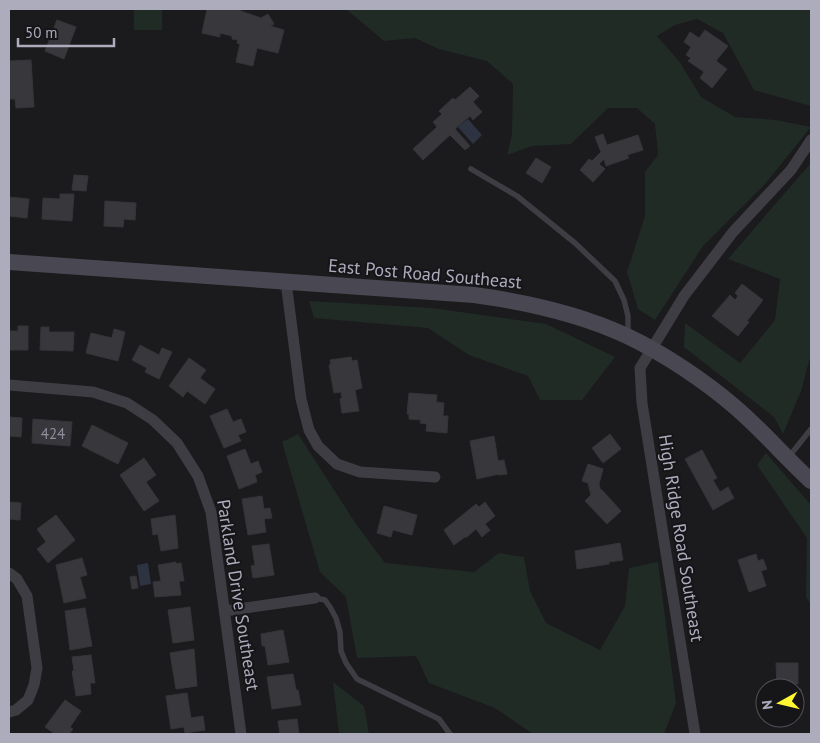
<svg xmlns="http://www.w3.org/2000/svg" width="820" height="743" font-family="'PT Sans',sans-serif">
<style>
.green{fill:#212b25}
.water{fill:#2e3342}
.building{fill:#38373c;stroke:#353439}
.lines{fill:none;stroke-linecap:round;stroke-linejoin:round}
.lane{stroke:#3e3d44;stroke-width:5.5}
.street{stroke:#3e3d44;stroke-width:11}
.secondary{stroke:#494852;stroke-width:16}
.labels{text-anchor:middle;stroke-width:4;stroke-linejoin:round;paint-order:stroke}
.number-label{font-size:15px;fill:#8f8f9d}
.street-label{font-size:18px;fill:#acacbd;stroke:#161518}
</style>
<rect width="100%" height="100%" fill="#1b1a1d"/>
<path class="green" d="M134,9h28v21h-28z
M346,9h465v97l-57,-16 -31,-57 -26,-14 -22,6 -18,11 22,25 22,36 34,20 41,3 35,7 -46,57 -62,62 -48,74 -17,-11 -11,-37 18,-56v-44l13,-17 -3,-31 -18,-16h-29l-37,36 -39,2 -25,9 5,-21 1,-50 -26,-23 -48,-12 -24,-11 -31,3z
M810,164l1,1v189l-10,37 -18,43 -9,-17 -90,-70 1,-24 55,40 35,-43 5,-41 -52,-20z
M309,301l123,7 114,16 69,33 -33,43h-42l-12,-24 -59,-21 -41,-27 -114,-10z
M298,434l58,90 29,39 89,9 25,-19 25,4 6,34 16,32 54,27 25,-44 4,-38 29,-6 18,141 -12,31h-131l-38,-26 -66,-25 -13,-27 -59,2 -11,-61 -26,-25 -38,-130z
M766,453l45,52v100l-5,-8 1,-59 -50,-73z
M333,682l31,24 5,28h-30z"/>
<path class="water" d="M468,119l14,16 -9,9 -15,-17z
M148,563l3,21 -11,2 -3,-21z"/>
<path class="building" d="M207,9h33l1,2 20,7 7,-4 6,10 -4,2 14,4 -6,23 -21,-5 -4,18 -17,-4 4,-18 -3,-1 1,-3 -6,-1v-3l-12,-3v4l-18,-4z
M57,20l19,7 -12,32 -19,-8z
M705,30l23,16 -12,15 11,8 -15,19 -12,-10 4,-6 -16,-11 3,-3 -5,-3 5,-8 -7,-5 6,-10 9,6z
M31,60l3,47 -18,1 -1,-9h-5l-1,-38z
M470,87l9,9 -6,6 9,10 -9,8 -3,-4 -15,13 15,17 -5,4 -15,-15 -27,25 -10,-11 24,-22 -4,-5 9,-8 -3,-3 14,-13 2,2z
M603,134l4,11 31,-10 5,15 -16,5 2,3 -23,8 -2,-7 -5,5 6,5 -12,13 -13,-12 9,-11 3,2 9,-9 -6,-15z
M536,158l15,9 -9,16 -16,-10z
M74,175l14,1 -2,15 -14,-1z
M60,194h14l-2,27 -30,-2 1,-21 17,1z
M9,197l20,2 -2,19 -18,-2z
M105,201l31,2 -1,17 -11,-1 -1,8 -19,-1z
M742,284l21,16 -16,21 2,1 -11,14 -26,-20 18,-21 5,5 3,-4 -3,-3z
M18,326h10v24h-19v-19h9z
M41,327h8v5h25l-1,19 -33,-1z
M114,329l11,3 -7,29 -32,-8 5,-20 21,5z
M140,345l19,10 3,-7 10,4 -13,27 -14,-7 2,-4 -15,-8z
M351,357l1,4 5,-1 5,28 -7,2 4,21 -17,2 -2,-14 2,-1 -1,-6 -7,1 -5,-28 2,-1 -1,-4z
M189,358l17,12 -6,8 15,11 -10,15 -18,-13 -4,6 -14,-11z
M409,393l28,2 -1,7 8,1 -1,13h5l-1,17 -21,-2 1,-7 -7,-1 1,-3 -12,-1v-5h-2z
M227,409l6,13 8,-3 5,13 -8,3 3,6 -17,7 -14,-32z
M9,417l13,1 -1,19 -12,-1z
M33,419l39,3 -2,24 -38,-3z
M92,425l36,18 -10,21 -36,-18z
M610,434l11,15 -18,14 -11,-15z
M494,436l4,25 6,-1 3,14 -8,1v-1l-22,5 -7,-38z
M245,449l6,15 7,-3 4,11 -7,3 2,7 -18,7 -12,-33z
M702,450l15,28 -4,2 7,12 8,-5 6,11 -21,12 -28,-51z
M144,458l12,17 -10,7 13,19 -15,10 -24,-36z
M588,464l15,5 -4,15 1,5 2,1 19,21 -14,13 -22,-23 6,-6 -3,-12 -6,-2z
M262,496l2,13 6,-1 2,10 -8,1 2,13 -18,3 -6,-36z
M9,502l12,1 -1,17 -11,-1z
M485,502l10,14 -10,8 5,6 -8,7 -6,-8 -9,8h-2l-11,8 -10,-15 32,-26 3,3z
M384,506l33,9 -5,20 -19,-5 -2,7 -14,-4z
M56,515l19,25 -27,23 -11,-14 9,-7 -9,-13z
M175,515l3,33 -17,3 -3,-17 -5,1 -2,-16z
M620,543l3,17 -14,2v2l-32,5 -2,-18z
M269,544l5,31 -21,3 -2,-12 4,-1 -3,-19z
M756,554l2,7 5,-2 4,10 -6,2 5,15 -17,6 -11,-32z
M82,558l5,17 -7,2 6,21 -22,5 -8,-38z
M176,562v2l5,-1 3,18h-5l2,14 -26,2 -2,-15 8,-1 -3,-16z
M136,576l2,12 -6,1 -2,-12z
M190,607l4,33 -21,3 -5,-33z
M85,608l7,38 -22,4 -5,-39z
M283,630l6,32 -21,3 -3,-19h-3l-1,-12z
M194,649l3,37 -21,3 -6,-36z
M91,655l4,28h-5l1,11 -15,2 -4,-25h2l-2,-14z
M776,663h22v21h-4v4h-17z
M293,674l3,16h2l3,15 -29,4 -5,-32z
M795,689h6v16h-6z
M187,693l4,25 12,-2 2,14 -20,3 -1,-6 -13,2 -5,-33z
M65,700l16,11 -11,16 3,2 -4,5h-14l-10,-7z
M297,719l2,15h-19l-2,-13z"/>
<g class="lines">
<path class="lane" d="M471,169l46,27 58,47 40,38 9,19 4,16v18
M788,458l23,-29
M315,598l10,2 5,7 6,11 4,14 1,19 5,12 11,16 82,40 11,15"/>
<path class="street" d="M286,282l15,117 8,31 9,16 19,18 23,8 75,5
M9,385l84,7 34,11 26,17 24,23 21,33 13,36 30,222
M9,573l8,6 10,17 10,72 -3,17 -6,15 -12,10 -7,2
M225,611l90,-13
M695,734l-53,-331 -2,-35 44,-72 49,-64 58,-62 20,-30"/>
<path class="secondary" d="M9,262l465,33c52,7 106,19 153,41 36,17 78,45 108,71 27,23 50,50 76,74"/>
</g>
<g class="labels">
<g class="number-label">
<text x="53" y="439">424</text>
</g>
<g class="street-label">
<text transform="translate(425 274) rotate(5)" y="6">East Post Road Southeast</text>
<text transform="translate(681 538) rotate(81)" y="6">High Ridge Road Southeast</text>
<text transform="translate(238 595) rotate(81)" y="6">Parkland Drive Southeast</text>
</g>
</g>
<rect width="820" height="743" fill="none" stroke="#acacbd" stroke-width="20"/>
<g transform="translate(780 703) rotate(262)"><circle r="24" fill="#161518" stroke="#52515a"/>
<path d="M0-4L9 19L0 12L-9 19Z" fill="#fff730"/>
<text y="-8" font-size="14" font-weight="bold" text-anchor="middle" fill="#acacbd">N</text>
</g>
<path d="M18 38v8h96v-8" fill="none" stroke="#acacbd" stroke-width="2.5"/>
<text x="25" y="38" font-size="15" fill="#acacbd" stroke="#161518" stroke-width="4" paint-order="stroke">50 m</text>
</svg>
